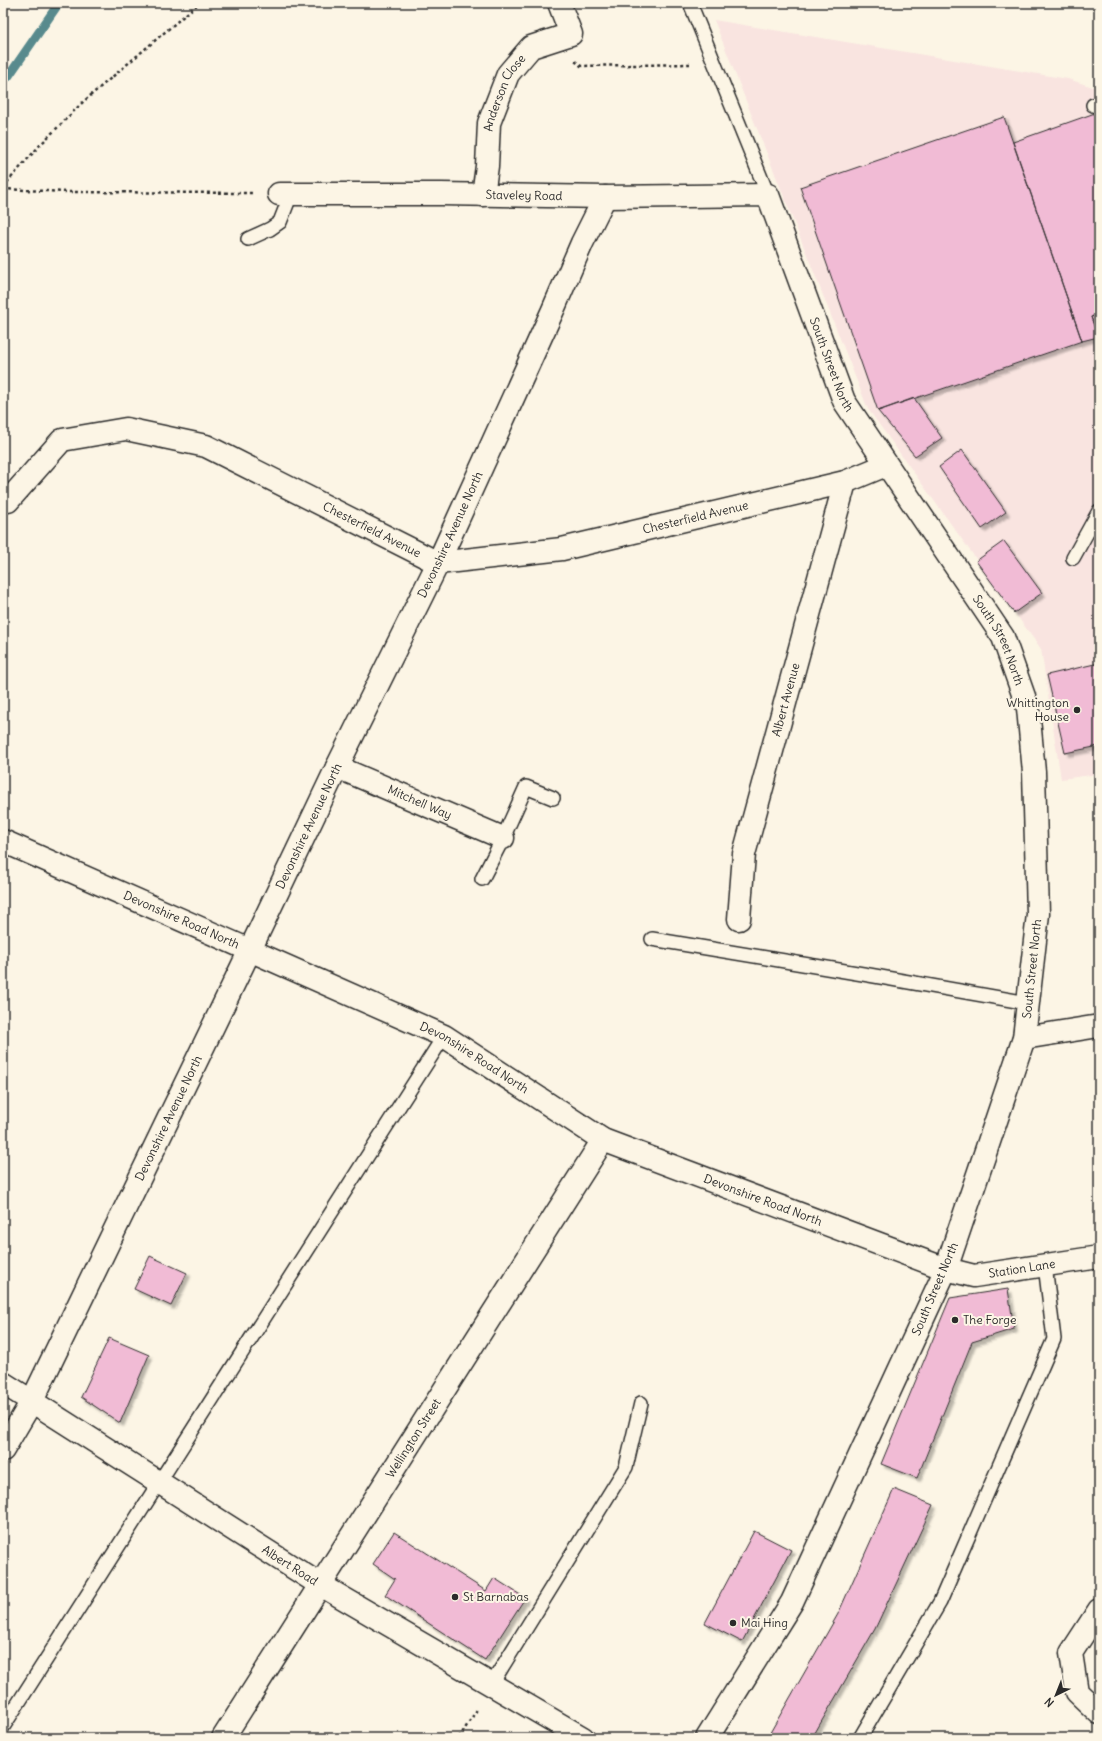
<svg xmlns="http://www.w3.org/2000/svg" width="1102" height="1741" font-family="Delius,sans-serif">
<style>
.built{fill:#f9e4e0}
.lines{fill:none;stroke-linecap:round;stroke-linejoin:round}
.stream{stroke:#598a8d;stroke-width:9}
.building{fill:#f1bbd5;stroke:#2b2b2b;filter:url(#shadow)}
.service-casing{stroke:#2b2b2b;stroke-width:16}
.minor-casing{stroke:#2b2b2b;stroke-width:25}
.path{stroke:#2b2b2b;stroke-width:2.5;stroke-dasharray:3 3;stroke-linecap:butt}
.service{stroke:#fcf5e5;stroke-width:13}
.minor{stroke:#fcf5e5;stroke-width:22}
.poi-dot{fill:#2b2b2b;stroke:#fcf5e5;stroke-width:1.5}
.labels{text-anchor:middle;stroke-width:4;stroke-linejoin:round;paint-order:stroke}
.street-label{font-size:12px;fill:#2b2b2b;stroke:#fcf5e5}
.poi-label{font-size:12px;fill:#2b2b2b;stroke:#fcf5e5;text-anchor:start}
</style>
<defs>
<filter id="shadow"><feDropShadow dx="3.5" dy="3.5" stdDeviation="1" flood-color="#0004"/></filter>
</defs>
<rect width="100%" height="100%" fill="#fcf5e5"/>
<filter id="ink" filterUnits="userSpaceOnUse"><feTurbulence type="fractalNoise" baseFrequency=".025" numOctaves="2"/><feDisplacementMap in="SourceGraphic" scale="8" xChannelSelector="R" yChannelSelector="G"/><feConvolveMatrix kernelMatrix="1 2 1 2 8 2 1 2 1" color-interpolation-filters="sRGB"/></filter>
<g filter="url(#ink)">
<path class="built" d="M714,20l354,59 31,10v685l-38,5 -20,-130 -173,-240z"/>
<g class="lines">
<path class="stream" d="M8,77l51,-74"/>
</g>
<path class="building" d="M1095,113l4,11v190l-8,3 7,20 -16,4 -69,-199z
M1004,117l78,224 -204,70 -78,-224z
M1099,314v25l-8,-22z
M914,398l28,40 -27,18 -37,-45z
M962,450l44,62 -24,17 -43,-62z
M1004,541l38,52 -28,20 -38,-52z
M1099,663v83l-34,7 -18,-78z
M150,1256l37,17 -16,33 -37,-17z
M1008,1289l6,40 -42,13 -55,136 -36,-14 69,-166z
M109,1338l40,17 -29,68 -39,-26z
M894,1489l39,16 -58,124 -63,109h-45l71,-124z
M754,1531l37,19 -49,92 -37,-19z
M394,1532l92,59 8,-13 31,20 -40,62 -100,-65 10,-16 -22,-15z"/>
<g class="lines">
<g class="service-casing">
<path id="service" d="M690,3l78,192
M1093,105l6,2
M248,239l22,-10 10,-7 11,-28
M1073,558l26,-47
M482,879l21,-41 23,-51 27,11
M652,939l217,36 159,28
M491,1685l135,-218 15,-64
M3,1727l441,-691
M860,1738l80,-136 114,-263 -9,-74"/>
</g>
<g class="minor-casing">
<g id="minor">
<path id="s1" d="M279,194h162l164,3 163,-2 76,206 159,236 25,71 6,64 4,142 -14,124 -78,231 -154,333 -85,136"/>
<path id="s2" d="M483,195l4,-29 2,-43 19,-49 23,-27 40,-13 -12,-31"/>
<path id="s3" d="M8,501l54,-61 64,-11 80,17 232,117 124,-14 283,-67 41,-17"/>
<path id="s4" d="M337,767l166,71"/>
<path id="s5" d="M3,841l441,195 159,104 343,129 28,7 125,-19"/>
<path id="s6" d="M739,919l5,-65 101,-372"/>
<path d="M1024,1038l75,-12"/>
<path id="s7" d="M3,1383l316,201 264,154"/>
<path id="s8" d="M3,1450l29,-49 218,-451 87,-183 101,-204 115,-253 29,-67 23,-46"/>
<path d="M1099,1610l-28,43 6,39 22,21"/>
<path id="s9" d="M223,1738l380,-598"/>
</g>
</g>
<path class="path" d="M575,61l6,5 109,-2
M3,187l37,-42 44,-44 115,-98
M3,189l64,3 185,1
M459,1738l19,-30"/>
<use href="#service" class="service"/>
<use href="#minor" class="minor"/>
</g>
</g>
<g class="poi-dot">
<circle cx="1077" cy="710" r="4"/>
<circle cx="955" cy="1320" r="4"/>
<circle cx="455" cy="1597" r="4"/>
<circle cx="733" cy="1623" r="4"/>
</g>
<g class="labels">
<g class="street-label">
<text dy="4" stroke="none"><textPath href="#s2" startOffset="106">Anderson Close</textPath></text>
<text dy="4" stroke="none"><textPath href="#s1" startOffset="245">Staveley Road</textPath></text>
<text dy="4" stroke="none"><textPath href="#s1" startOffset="670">South Street North</textPath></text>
<text dy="4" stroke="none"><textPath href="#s3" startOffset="750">Chesterfield Avenue</textPath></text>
<text dy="4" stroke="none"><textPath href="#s3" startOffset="414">Chesterfield Avenue</textPath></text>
<text dy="4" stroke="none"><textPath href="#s8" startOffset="1019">Devonshire Avenue North</textPath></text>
<text dy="4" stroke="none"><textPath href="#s1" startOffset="994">South Street North</textPath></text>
<text dy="4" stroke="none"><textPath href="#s6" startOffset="225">Albert Avenue</textPath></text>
<text dy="4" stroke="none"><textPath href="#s4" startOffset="90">Mitchell Way</textPath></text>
<text dy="4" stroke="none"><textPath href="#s8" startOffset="695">Devonshire Avenue North</textPath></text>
<text dy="4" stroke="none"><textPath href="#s5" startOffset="195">Devonshire Road North</textPath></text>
<text transform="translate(1032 969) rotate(-84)" y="4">South Street North</text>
<text dy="4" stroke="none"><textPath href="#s5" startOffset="519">Devonshire Road North</textPath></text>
<text dy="4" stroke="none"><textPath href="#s8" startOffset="371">Devonshire Avenue North</textPath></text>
<text dy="4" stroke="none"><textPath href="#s5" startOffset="843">Devonshire Road North</textPath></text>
<text dy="4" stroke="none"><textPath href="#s5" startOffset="1116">Station Lane</textPath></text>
<text transform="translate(935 1289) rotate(-67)" y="4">South Street North</text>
<text dy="4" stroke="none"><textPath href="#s9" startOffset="355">Wellington Street</textPath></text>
<text dy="4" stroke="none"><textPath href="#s7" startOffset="340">Albert Road</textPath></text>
</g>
<g class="poi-label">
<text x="1069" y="707" text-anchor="end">Whittington<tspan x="1069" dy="14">House</tspan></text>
<text x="963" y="1324">The Forge</text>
<text x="463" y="1601">St Barnabas</text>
<text x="741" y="1627">Mai Hing</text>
</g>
</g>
<rect width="1102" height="1741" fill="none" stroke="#fcf5e5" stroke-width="16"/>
<rect x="8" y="8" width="1086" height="1725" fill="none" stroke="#2b2b2b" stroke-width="1.5" filter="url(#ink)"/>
<g transform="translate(1056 1695) rotate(223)" stroke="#fcf5e5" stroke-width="3" paint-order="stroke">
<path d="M0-3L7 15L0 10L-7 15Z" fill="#2b2b2b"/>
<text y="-6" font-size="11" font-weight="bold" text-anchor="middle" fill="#2b2b2b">N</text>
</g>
</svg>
